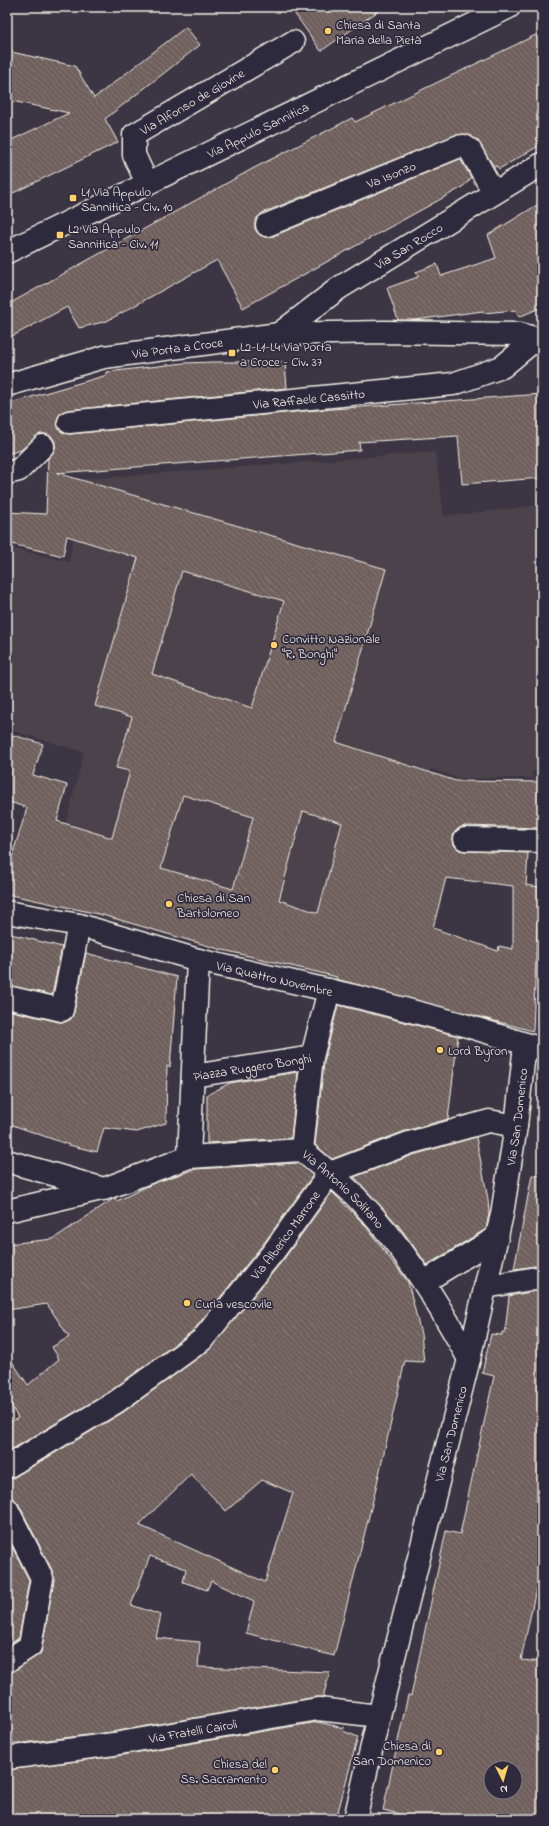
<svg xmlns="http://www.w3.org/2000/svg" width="549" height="1826" font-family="'Indie Flower',sans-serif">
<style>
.built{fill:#4b424b}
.building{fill:url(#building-back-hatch);stroke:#f4f1e8;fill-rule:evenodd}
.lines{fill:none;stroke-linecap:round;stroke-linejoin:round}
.minor-casing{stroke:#f4f1e8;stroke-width:25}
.major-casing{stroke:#f4f1e8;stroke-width:25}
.minor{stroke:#2f2a3d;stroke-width:22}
.major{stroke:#2f2a3d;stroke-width:22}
.poi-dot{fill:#ffd166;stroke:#2f2a3d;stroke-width:1.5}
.labels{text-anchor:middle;stroke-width:3.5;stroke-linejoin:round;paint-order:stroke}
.poi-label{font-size:13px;fill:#f4f1e8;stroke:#2f2a3d;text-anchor:start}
.street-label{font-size:13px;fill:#f4f1e8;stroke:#2f2a3d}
</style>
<defs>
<pattern id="building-back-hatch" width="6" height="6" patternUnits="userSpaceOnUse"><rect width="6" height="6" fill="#6f615d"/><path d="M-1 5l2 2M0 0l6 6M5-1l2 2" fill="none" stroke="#847874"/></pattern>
</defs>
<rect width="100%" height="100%" fill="#3c3543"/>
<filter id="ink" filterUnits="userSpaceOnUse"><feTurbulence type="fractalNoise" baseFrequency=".025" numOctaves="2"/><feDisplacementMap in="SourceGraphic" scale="8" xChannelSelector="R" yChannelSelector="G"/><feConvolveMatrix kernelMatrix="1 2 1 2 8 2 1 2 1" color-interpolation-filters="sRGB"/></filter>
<g filter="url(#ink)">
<path class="built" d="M435,452l9,64 98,-11v266h-10v7h-74l-27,-9 -74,219 -273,-76 8,-31 -38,-10 30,-119 -77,-23v-182l62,15 15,-83z"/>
<path class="building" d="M290,7h94l-63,44z
M186,27l14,18 -95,74 13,23 -111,54v-54l62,-29 -62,-13v-49l68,15 19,32z
M542,32v112l-43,25 -2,-3 -3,1 -17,-27 -14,-6 -8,1 -193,78 -5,5 -2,5v6l5,6 5,2h6l189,-78 11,18 -3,5 -7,6 -218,120 -26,-48 -110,61 -28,7 -12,-21 -60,32v-34l247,-137 98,-50 3,4z
M542,202v105l-23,10 -3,-7 -33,3v-2l-68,9h-17l-11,-32 31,-11 -2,-5 21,-8 4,12 55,-18 -8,-23z
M213,362h72l2,26 -219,22 -6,2 -4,5 -1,6 2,6 5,4 6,1 235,-23 237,-17v84l-80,6 -4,-48 -99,6 1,8 -303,23 329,96 -50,173 120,39 86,1v46l-77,-2 -6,2 -5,5 -1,5 1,7 5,5 5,1 64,2 -2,32 13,2 -6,144 -197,-52 1,-2 -20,-5 -98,-23 -116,-34 -96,-21v-22l20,-64 -20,-7v-45l6,-21 30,9 -10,31 34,10 -10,36 55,17 18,-67 -14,-3 16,-51 -37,-11 43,-148 -71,-22 -4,20 -56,-13v-31l39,2 2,-56 7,-9v-7l-3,-5 -6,-3h-6l-19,16 -14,4v-50l100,-29v-3l77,-9zM182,571l102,30 -32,107 -100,-34zM183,795l70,22 -20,72 -72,-21zM303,811l39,12 -24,90 -39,-13zM446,878l67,8v63l-14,-3 -1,5 -65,-23z
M7,933l55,14 -10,48 -45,-10z
M86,953l91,24 -7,90 -3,-1 -1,57 -29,9 -33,-4 -7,24 -28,-7 -62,-22v-113l52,12h6l6,-3 3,-7z
M338,1005l120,31 -10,83 -43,12 -73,28 -17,-14 9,-83z
M298,1072l-7,66 -84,5v-48l23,-12z
M476,1137l12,62 1,15 -3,15 -59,36 -28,-39 -45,-49 59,-22z
M298,1163l15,12 -49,68 -71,88 -84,61 -102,60v-28l11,-6 -11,-20v-44l21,31 31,-26 -7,-12 17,-10 -22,-33 -40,6v-66l46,-5 60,-40 2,-1 2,3 37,-18 42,-14z
M532,1175l10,1v89l-28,4z
M332,1192l32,32 44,58 13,52 3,28 -19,-1 -30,131 -41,164 -88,-23 8,-32 -43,-20 -4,9 -24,-8 3,-13 -36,-13 -19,49 30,10 -5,23 44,4 -2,25 132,5 -7,25h-7l-204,35 -105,13v-72l7,-2 27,-18 13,-73 -1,-8 -35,-69 -5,-5 -6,-1v-18l6,-1 109,-65 87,-63 75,-91zM191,1474l35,37 36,-31 31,13 -28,89 -126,-57z
M542,1290v300l-6,-1 -15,71 21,2v157h-121l-38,-9 25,-115 3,1 35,-165 14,3 34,-158 -12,-3 9,-39 11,1v-3h3l4,-36zM491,1768h24v24h-24z
M7,1537l22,43 -10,58 -12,8z
M318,1722l26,6 -1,3 15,6 -22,82h-329v-49l109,-14z"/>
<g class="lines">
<g class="minor-casing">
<g id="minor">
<path id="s1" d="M147,183l-13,-28v-20l159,-93"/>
<path id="s2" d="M267,225l190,-78 7,-1 6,4 24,43"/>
<path id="s3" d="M279,334l60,-46 203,-124"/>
<path id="s4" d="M69,422l384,-38 49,-17 35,-29"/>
<path d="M7,473l12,-3 24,-24"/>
<path d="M465,839l77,2"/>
<path id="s5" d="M7,912l72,13 119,35 160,37 103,27 81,25"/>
<path d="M7,997l55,13 17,-85"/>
<path id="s6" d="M193,1076l119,-19 17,-67"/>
<path d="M302,1150l10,-93"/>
<path d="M189,1157l9,-197"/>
<path id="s7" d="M7,1161l97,28 85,-32 113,-7c18,15 37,30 54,47 47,48 81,104 113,162"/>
<path d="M7,1211l94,-22"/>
<path d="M424,1282l73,-45"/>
<path d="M485,1287l57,-10"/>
<path id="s8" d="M7,1467l109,-65 86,-62 72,-89 56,-78 79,-30 80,-22 27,5"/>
<path d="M7,1509l35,69 -12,68 -23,15"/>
<path id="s9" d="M7,1758l107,-14 204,-35 61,7"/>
<path id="s10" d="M355,1819l24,-103 90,-357 33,-145 14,-88 9,-82"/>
</g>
</g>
<g class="major-casing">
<g id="major">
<path id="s11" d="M7,252l502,-245"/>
<path id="s12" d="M7,385l97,-28 175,-23 105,-2 136,2 22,6"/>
</g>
</g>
<use href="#minor" class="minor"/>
<use href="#major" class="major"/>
</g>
</g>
<g class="poi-dot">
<circle cx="328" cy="31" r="4"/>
<rect x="69" y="194" width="8" height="8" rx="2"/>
<rect x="56" y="231" width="8" height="8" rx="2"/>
<rect x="228" y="349" width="8" height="8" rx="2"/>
<circle cx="274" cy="645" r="4"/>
<circle cx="169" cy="904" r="4"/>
<circle cx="440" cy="1050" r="4"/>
<circle cx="187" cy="1303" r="4"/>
<circle cx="439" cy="1752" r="4"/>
<circle cx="275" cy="1770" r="4"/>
</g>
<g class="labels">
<g class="poi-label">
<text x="336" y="29">Chiesa di Santa<tspan x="336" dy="15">Maria della Pietà</tspan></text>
<text x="81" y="196">L1 Via Appulo<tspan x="81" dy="15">Sannitica - Civ. 10</tspan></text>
<text x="68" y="233">L2 Via Appulo<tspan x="68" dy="15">Sannitica - Civ. 11</tspan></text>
<text x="240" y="351">L2-L1-L4 Via Porta<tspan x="240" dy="15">a Croce - Civ. 37</tspan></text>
<text x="282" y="643">Convitto Nazionale<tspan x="282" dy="15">"R. Bonghi"</tspan></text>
<text x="177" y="902">Chiesa di San<tspan x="177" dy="15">Bartolomeo</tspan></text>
<text x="448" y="1055">Lord Byron</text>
<text x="195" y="1308">Curia vescovile</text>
<text x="431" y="1750" text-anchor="end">Chiesa di<tspan x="431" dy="15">San Domenico</tspan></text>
<text x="267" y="1768" text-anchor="end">Chiesa del<tspan x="267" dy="15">Ss. Sacramento</tspan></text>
</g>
<g class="street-label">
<text dy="5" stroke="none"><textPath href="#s1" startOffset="118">Via Alfonso de Giovine</textPath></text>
<text dy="5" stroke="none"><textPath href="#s11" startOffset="279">Via Appulo Sannitica</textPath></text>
<text dy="5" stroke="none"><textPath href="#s2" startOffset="134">Va Isonzo</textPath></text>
<text dy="5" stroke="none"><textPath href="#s3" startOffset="157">Via San Rocco</textPath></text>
<text dy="5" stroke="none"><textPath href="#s12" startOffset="175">Via Porta a Croce</textPath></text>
<text dy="5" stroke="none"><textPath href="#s4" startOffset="241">Via Raffaele Cassitto</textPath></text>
<text dy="5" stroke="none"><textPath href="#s5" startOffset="276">Via Quattro Novembre</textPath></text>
<text dy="5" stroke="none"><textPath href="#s6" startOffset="60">Piazza Ruggero Bonghi</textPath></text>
<text dy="5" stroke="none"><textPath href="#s10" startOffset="721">Via San Domenico</textPath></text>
<text dy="5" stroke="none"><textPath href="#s7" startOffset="362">Via Antonio Solitano</textPath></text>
<text dy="5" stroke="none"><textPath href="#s8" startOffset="367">Via Alberico Marrone</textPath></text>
<text dy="5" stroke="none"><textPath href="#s10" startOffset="397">Via San Domenico</textPath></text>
<text dy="5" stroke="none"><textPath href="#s9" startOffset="188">Via Fratelli Cairoli</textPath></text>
</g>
</g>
<rect width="549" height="1826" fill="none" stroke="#2f2a3d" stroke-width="24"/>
<rect x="12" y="12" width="525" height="1802" fill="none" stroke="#f4f1e8" stroke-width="1.5" filter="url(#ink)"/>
<g transform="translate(503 1780) rotate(175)"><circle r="19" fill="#2f2a3d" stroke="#7e7a81"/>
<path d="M0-3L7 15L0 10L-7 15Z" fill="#ffd166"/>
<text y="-6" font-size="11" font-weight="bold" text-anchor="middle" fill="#f4f1e8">N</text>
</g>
</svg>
